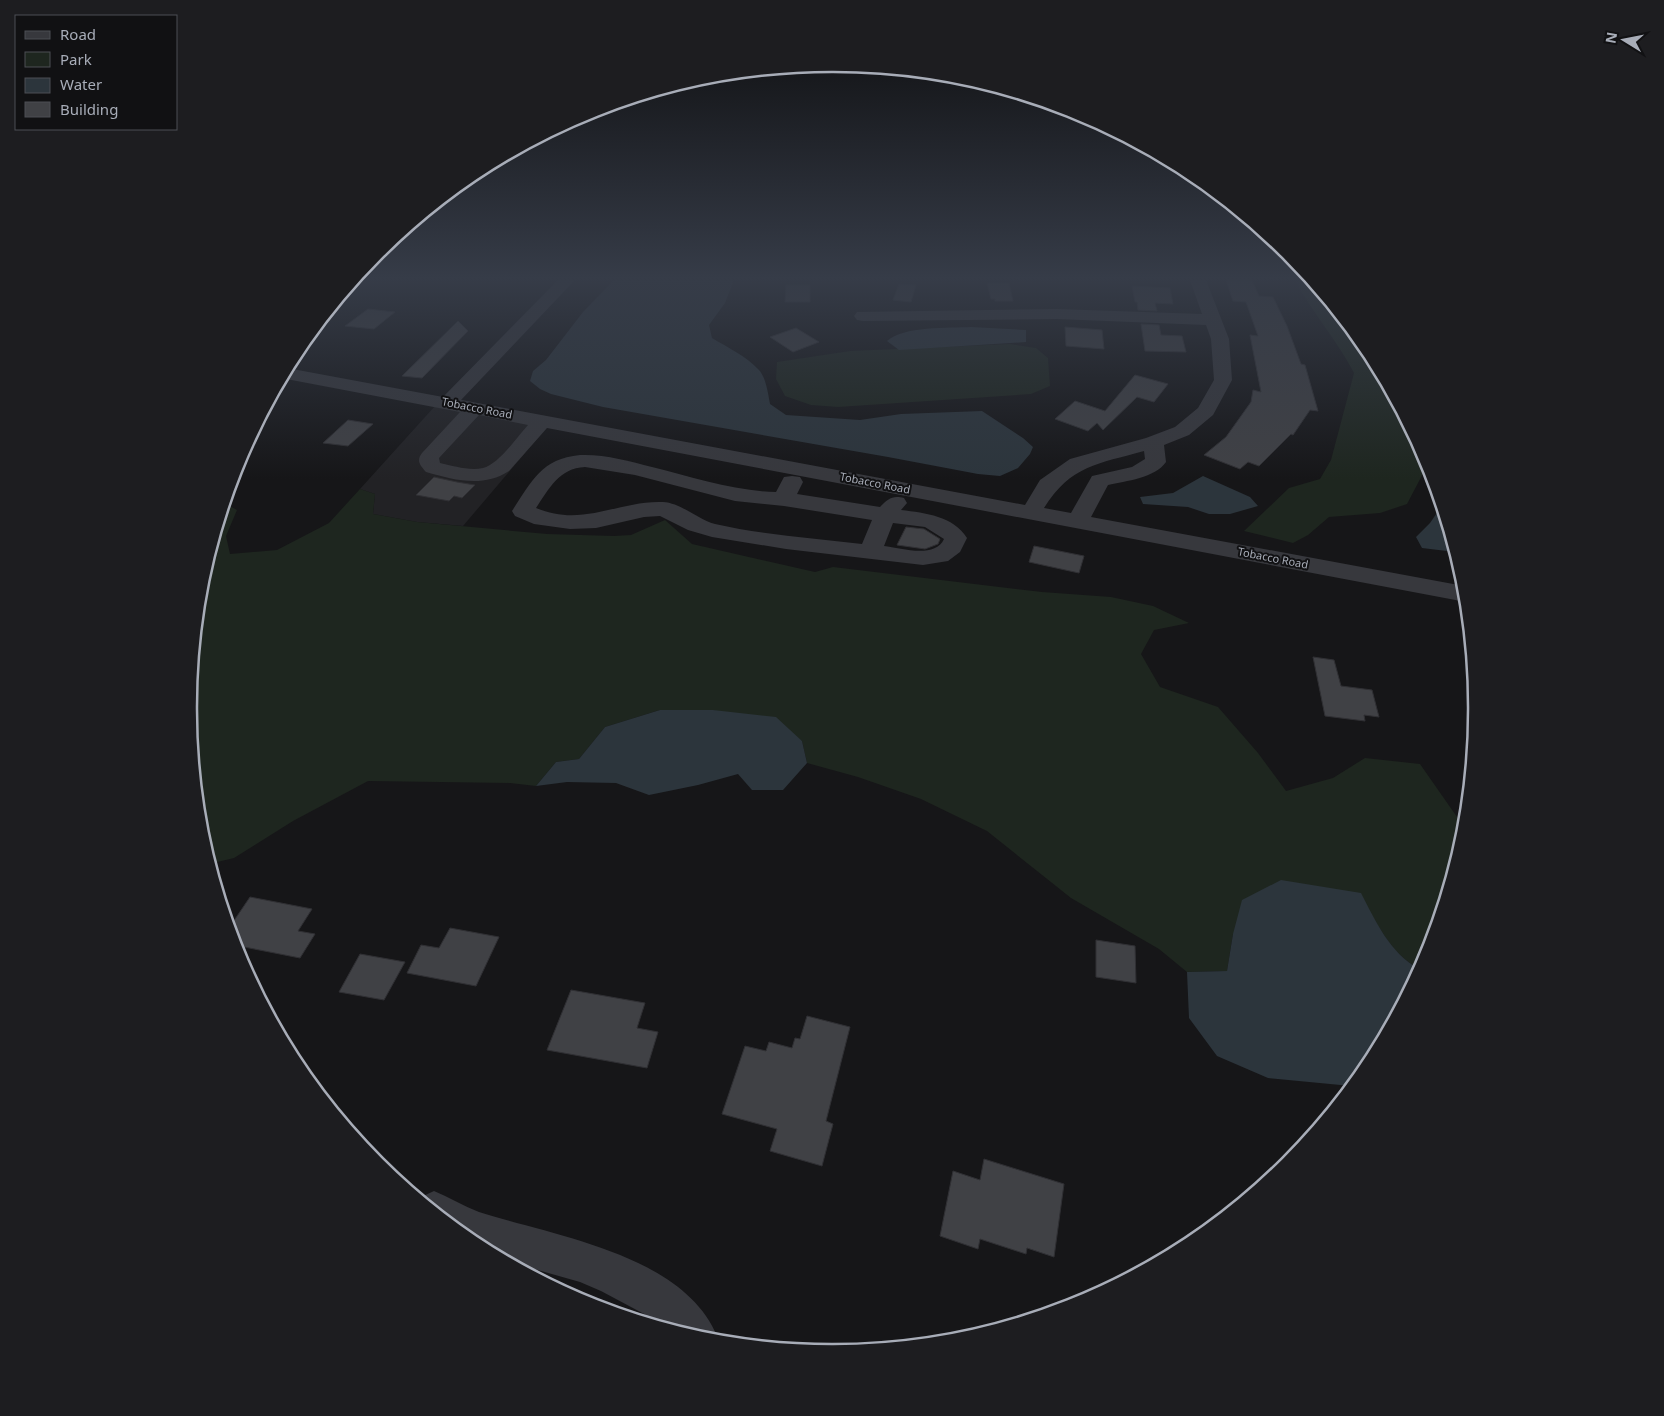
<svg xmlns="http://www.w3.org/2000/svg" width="1664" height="1416" font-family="'Noto Sans',sans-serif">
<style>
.built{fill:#222225}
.green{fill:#1e261f}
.water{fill:#2c353c}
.building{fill:#404145;stroke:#303034}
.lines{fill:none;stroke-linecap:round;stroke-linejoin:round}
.minor{fill:#37383d;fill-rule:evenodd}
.labels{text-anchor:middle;stroke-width:4;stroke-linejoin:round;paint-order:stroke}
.far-street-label{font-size:11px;fill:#a8adb8;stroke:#111113}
.rim{fill:none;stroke:#a8adb8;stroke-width:2.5}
</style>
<rect width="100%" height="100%" fill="#161618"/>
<path class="built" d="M444,396l110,23 -91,107 -46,-4 -44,-8 2,-20 -15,-5z"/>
<path class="green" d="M1295,280h15l58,70 60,114 -21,40 -27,9 -51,4 -21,18 -15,8 -49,-12 45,-43 31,-9 11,-19 23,-87c-17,-33 -42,-60 -59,-93z
M1010,344l26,4 12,10 2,28 -19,8 -193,13 -27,-2 -26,-9 -9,-17 1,-17 73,-11z
M360,489l15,5 -2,20 44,8 130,12 67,2 17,-1 34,-15 27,24 123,28 18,-5 209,25 69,5 42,9 36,17 -35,7 -13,24 19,33 58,20 40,46 28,38 47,-13 32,-20 55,6 44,63 -37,128 -8,14c-29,-16 -43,-47 -59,-75l-127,40 -6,37 -40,1 -28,-23 -88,-51 -84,-67 -66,-32 -63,-22 -51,-14 -5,-22 -89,-31h-53l-55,17 -26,32 -23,3 -20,24 -26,-3 -142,-2 -75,40 -59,37 -25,6 -9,-31 -12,-125 12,-126 24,-79 13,7 -11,26 4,18 47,-4 52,-27z"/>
<path class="water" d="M614,280h120l-9,23 -16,22 3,13c15,9 34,18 47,32 7,8 9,23 11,34l16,11 74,5 41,-6 81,-3 41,27 10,9 -3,7 -12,14 -18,8 -22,-2 -90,-17 -285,-50 -52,-13 -11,-5 -10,-8 3,-10 13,-11 37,-48z
M971,327l55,3v12l-127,8 -12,-9c16,-15 62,-13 84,-14z
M1203,476l47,21 8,9 -28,8h-21l-21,-7 -45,-3 -3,-7 33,-4z
M1441,507l14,45 -33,-4 -6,-11 14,-14z
M660,710h53l63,7 26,24 5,22 -24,27h-31l-14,-16 -40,11 -49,10 -33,-12 -49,-1 -31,4 20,-24 23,-3 26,-32z
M1281,880l80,13c15,29 29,60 58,76l-51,97 -17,20 -83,-8 -51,-22 -28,-38 -2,-46 40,-1 6,-37 9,-34z"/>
<path class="building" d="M1226,280h26l7,16 14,1 14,29 14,38 4,1 13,46 -8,-1 -17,25 -2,-1 -32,32 -11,-4 -8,7 -36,-14 22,-18 25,-35 2,-12 8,2 -11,-57 8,1 -12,-34 -13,-1z
M987,283h22l4,18h-18v-2h-4z
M899,284l17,1 -5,17 -18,-2z
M786,285h24v17h-25z
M1132,286l38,2 3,16 -18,-1 2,8 -19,-1 -1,-8h-2z
M368,309l27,3 -21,17 -29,-3z
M458,321l10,10 -46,47 -20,-2z
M1141,324l18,1 2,10 21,1 4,16 -41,-1z
M1065,327l37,3 2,19 -38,-3z
M796,328l23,14 -26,10 -23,-15z
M1135,375l33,9 -14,18 -17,-5 -34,33 -6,-7 -9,8 -33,-12 20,-18 30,10z
M348,420l25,4 -25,22 -25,-3z
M434,477l23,5 18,3 -13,13 -8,-2 -5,5 -33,-6z
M906,527l18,2 16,10 -2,5 -13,5 -28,-4z
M1034,546l50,10 -5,17 -50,-11z
M1313,657l21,3 7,26 31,4 7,27 -15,-2 1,6 -40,-5z
M250,897l62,12 -14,22 17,3 -15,24 -66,-13 -5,-17z
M450,928l49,9 -23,49 -69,-13 14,-28 18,3z
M1096,940l39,6 1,37 -40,-6z
M360,954l45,8 -21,38 -45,-8z
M571,990l74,13 -8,25 21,4 -11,36 -100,-18z
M807,1016l43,11 -24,94 7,3 -11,42 -52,-15 7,-22 -55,-15 23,-68 21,5 3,-9 23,6 3,-10 5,1z
M984,1159l80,25 -10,73 -27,-9 -1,6 -46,-15 -2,10 -38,-13 13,-65 27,9z"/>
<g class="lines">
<path class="minor" d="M558,280h17l-114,120 564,105 15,-25 30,-21 76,-21 29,-11 23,-19 16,-28 -3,-41 -5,-14 -149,-6 -194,2 -6,-1 -3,-4 3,-4 200,-3 145,5 -12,-34h16l23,59 3,41 -19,35 -24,20 -25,10 2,17c-11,16 -40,19 -58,23l-17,32 373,69 2,16 -919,-174 -38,43c-26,17 -55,9 -83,1 -6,-7 -10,-11 -4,-19l38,-41 -179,-34 6,-10 156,29zM479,415l49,10c-10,11 -30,40 -45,43 -14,3 -29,-2 -43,-5l-1,-5zM1144,451l1,8 -13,8 -40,9 -21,37 -27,-5c27,-43 54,-44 100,-57z
M580,455c24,-1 49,6 72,12 41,10 81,24 124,25l8,-15 8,-1 8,1 3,5 -6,12 83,13c8,-8 12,-12 24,-9l3,5 -6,7c25,3 52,6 66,28l-7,14 -12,9 -25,4 -137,-16 -74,-12 -24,-7 -28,-14 -16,1 -48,11 -26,1 -36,-5 -19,-8 -3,-5c20,-30 29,-52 68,-56zM585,467l50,8 100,26 49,5 88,14 -10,24c-49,-6 -99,-9 -147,-20 -18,-5 -34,-21 -52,-22 -44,-2 -80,26 -127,6 13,-19 23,-40 49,-41zM893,523l32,4 19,12c-9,20 -43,9 -60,7z
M434,1191c15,6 29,15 45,21 74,24 204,42 238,124l-2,5 -9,-1 -52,-16 -8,-9 -45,-24 -21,-9 -74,-21 -32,-17 -55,-46z"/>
</g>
<linearGradient id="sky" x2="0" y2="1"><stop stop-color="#0c0c0d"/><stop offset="0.58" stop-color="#363c48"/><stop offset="1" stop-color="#363c48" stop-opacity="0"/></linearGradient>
<rect width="1664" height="479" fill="url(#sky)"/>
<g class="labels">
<g class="far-street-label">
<text transform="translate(477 408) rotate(11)" y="4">Tobacco Road</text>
<text transform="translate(875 483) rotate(11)" y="4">Tobacco Road</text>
<text transform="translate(1273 558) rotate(11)" y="4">Tobacco Road</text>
</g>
</g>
<path d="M0 0H1664V1416H0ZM832 72H833A635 635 0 0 1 1468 707V709A635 635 0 0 1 833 1344H832A635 635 0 0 1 197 709V707A635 635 0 0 1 832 72Z" fill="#1d1d20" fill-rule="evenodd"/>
<path class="rim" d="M832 72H833A635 635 0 0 1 1468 707V709A635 635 0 0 1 833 1344H832A635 635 0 0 1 197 709V707A635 635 0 0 1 832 72Z"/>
<rect x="15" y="15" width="162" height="115" fill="#111113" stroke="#4d4f55"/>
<rect x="25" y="31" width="25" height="8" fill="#37383d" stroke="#4d4f55"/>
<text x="60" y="40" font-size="15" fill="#a8adb8">Road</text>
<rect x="25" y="52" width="25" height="15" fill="#1e261f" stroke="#4d4f55"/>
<text x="60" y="65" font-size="15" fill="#a8adb8">Park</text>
<rect x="25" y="78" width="25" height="15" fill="#2c353c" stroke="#4d4f55"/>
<text x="60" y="90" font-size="15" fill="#a8adb8">Water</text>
<rect x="25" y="102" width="25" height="15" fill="#404145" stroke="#4d4f55"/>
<text x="60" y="115" font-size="15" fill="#a8adb8">Building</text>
<g transform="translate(1624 40) rotate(280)" stroke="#111113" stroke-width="4" paint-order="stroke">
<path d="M0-4L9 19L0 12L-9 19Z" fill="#a8adb8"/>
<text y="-8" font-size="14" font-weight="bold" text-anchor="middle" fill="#a8adb8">N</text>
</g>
</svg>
